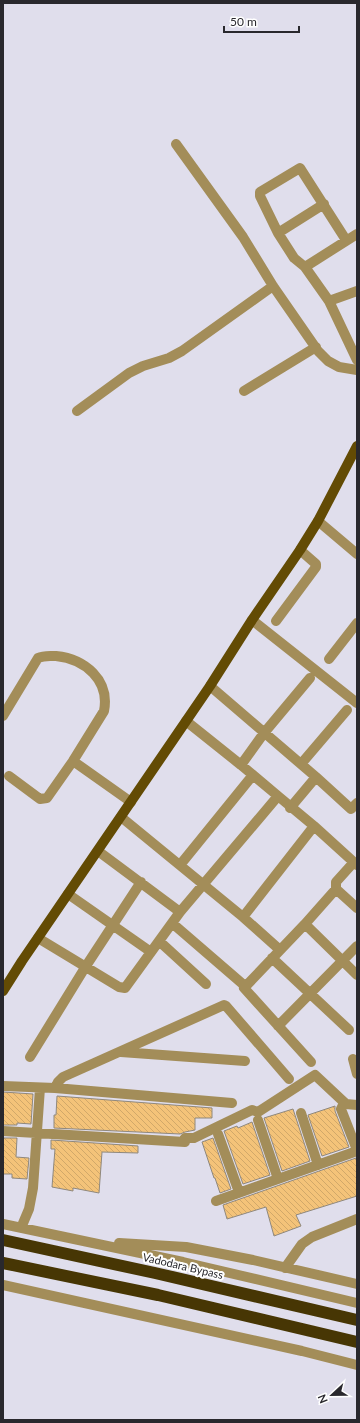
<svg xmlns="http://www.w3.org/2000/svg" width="360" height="1423" font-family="Lato,sans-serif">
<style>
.building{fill:url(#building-back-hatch);stroke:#8f887d}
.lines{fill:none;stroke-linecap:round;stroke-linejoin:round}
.minor{stroke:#a38d59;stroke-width:10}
.major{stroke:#634b04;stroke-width:10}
.highway{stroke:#473604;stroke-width:12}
.labels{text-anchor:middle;stroke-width:4;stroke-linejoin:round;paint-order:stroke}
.street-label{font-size:11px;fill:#29282d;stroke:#fff}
</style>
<defs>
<pattern id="building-back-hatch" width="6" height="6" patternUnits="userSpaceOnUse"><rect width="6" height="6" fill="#f4c379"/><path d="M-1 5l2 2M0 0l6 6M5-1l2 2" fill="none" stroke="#d1a869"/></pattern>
</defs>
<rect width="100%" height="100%" fill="#e0deec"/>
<path class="building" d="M3,1092l30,2 -2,30 -14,-1v2h-14z
M57,1096l155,12v10h-17v12l-10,2 -5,2 -126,-6v-13h2z
M335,1106v5l14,36 -27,9 -14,-41z
M293,1109l17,52 -28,10 -18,-53z
M252,1122l18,53 -27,9 -19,-53 13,-5 1,2z
M3,1138h14l-1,19 13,1 -2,21 -15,-1v-4h-9z
M213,1138l18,51 -11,4 -5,-15h-1l-12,-36z
M51,1140l87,6v7l-36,-1 -3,41 -26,-5v3l-21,-4 3,-38h-4z
M356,1158l1,5v33l-61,19 5,11 -27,10 -8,-29 -39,12 -4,-14z"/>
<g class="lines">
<path class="minor" d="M176,144l67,93 30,49 45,65 10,10 11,6 18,3
M278,233l46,-29
M346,240l-46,-72 -40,24v4l18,37 16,25 11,9 24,34 28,59
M305,267l52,-33
M329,301l28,-10
M244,391l72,-44
M77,411l52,-38 14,-7 26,-8 13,-7 91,-65
M318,521l39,33
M252,620l105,83
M276,621l40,-54v-3l-16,-14
M329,659l28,-36
M210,686l106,91 -26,31
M3,716l35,-58c6,-3 12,-2 18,-2 29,3 54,24 48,55l-31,50 -26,37 -7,1 -31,-23
M73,761l58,41
M301,764l46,-54
M241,765l23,-32 46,-55
M316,777l35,32 6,-6
M121,817l122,100 37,33
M314,826l43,39
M98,851l82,61
M180,865l73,-90
M336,889v-7l18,-20
M68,894l83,58
M243,917l71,-91 -36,-30
M172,923l73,63
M305,924l31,-35 21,19
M38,938l81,49 6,1 55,-76 98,-116 -37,-31 -55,-44
M159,941l47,43
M272,958l77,72
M278,1026l79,-80
M121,1052l124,9
M30,1057l56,-91 55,-84
M353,1059l4,15
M311,1062l-67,-74 61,-64 52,51
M3,1086l52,2 177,15
M55,1088l3,-6 5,-5 161,-72 2,1 63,73
M357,1105l-11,-1 -3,1 -2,4 16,41
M301,1113l17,52
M258,1120l20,59
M3,1131l182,11
M218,1134l21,58
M185,1138h9l58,-28 6,2 57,-37 31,29
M216,1201l141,-50
M3,1224l180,38 174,41
M21,1228l8,-19 4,-21 7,-100
M119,1243l67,4 67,13 104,24
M285,1268l17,-24 10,-7 45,-18
M3,1285l299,66 55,14"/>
<path class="major" d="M3,991l19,-30 188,-275 42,-66 48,-70 18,-29 39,-75"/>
<path class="highway" d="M3,1240l152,33 202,47
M3,1263l155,32 199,47"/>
</g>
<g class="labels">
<g class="street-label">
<text transform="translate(183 1266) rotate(13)" y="4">Vadodara Bypass</text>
</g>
</g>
<rect width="360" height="1423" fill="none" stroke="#29282d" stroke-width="8"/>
<g transform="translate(332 1395) rotate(248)" stroke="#ffffff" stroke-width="3" paint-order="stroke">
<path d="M0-3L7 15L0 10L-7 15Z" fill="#29282d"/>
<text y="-6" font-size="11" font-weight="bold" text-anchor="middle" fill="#29282d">N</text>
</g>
<path d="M224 26v6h75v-6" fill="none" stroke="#29282d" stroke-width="2"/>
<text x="230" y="26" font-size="12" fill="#29282d" stroke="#ffffff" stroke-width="3" paint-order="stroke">50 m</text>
</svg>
